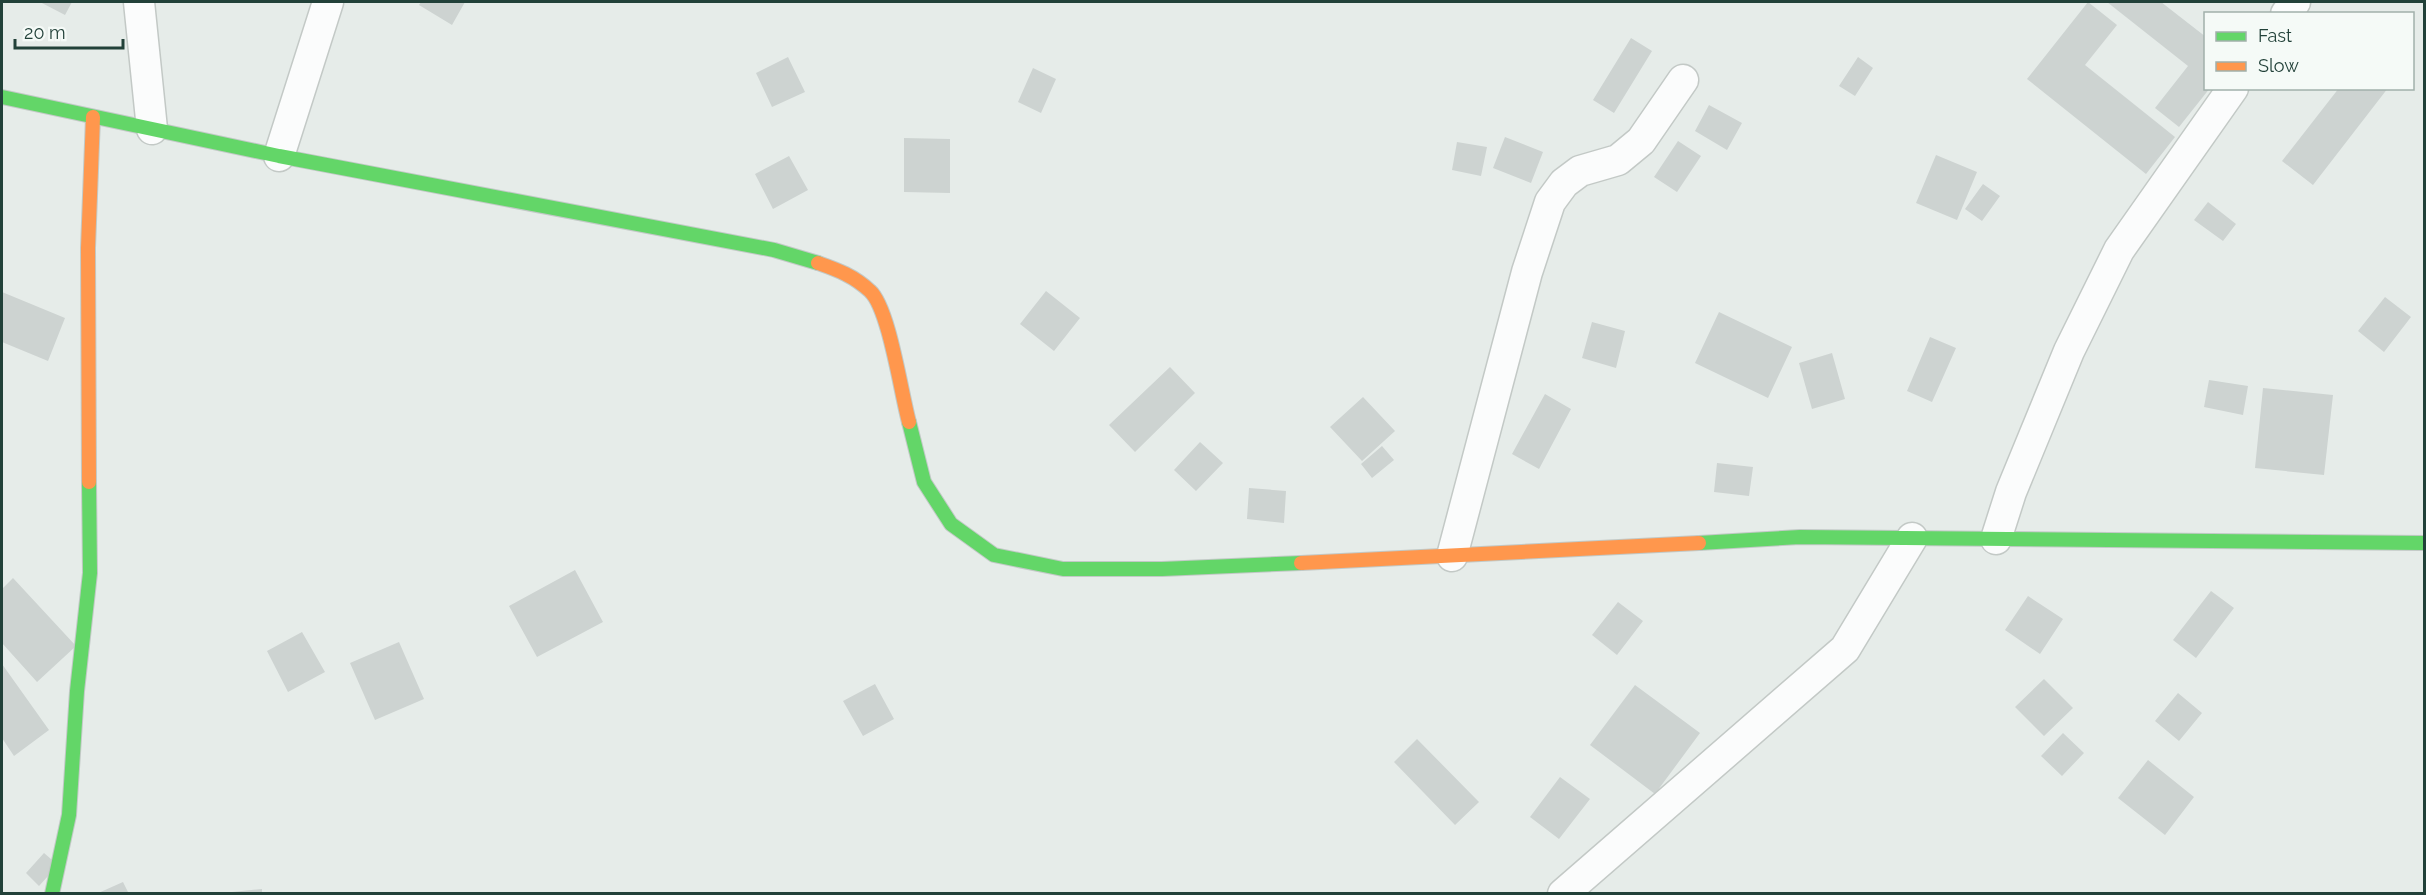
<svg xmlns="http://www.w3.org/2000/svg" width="2426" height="895" font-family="Raleway,sans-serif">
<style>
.building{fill:#cdd3d1}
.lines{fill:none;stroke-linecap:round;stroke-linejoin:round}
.street-casing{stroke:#c3c9c6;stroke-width:33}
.fast-casing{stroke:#c2c9c6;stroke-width:16}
.slow-casing{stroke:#c2c9c6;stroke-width:16}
.street{stroke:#fbfcfc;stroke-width:30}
.fast{stroke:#63d668;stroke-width:14}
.slow{stroke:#ff974d;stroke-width:14}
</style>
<rect width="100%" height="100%" fill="#e6ece9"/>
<path class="building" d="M40,2h32l-7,13z
M421,2h44l-13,23 -33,-20z
M2088,2l29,23 -32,40 90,72 -29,37 -119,-95z
M2107,2h54l45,35v51h4l-31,39 -24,-19 33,-42z
M1631,38l21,13 -38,62 -21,-13z
M788,57l17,35 -33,15 -16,-34z
M1858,57l15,11 -18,28 -16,-10z
M1033,68l23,11 -15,34 -23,-11z
M2339,88h49l-75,97 -31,-24z
M1709,105l33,18 -15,27 -32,-19z
M1505,137l38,15 -12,31 -38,-15z
M904,138l46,1v54l-46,-1z
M1678,141l23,15 -24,36 -23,-15z
M1457,142l30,5 -6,29 -29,-6z
M1936,155l41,17 -20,48 -41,-17z
M789,156l19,34 -35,19 -18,-35z
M1983,184l17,12 -18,25 -17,-12z
M2208,202l28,22 -13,17 -29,-21z
M1046,291l34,27 -26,33 -34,-27z
M2,292l63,26 -17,43 -46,-19z
M2385,297l26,20 -27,35 -26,-21z
M1719,312l73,35 -24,51 -73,-35z
M1592,322l33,9 -9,37 -34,-10z
M1930,337l26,11 -24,54 -25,-11z
M1832,353l13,46 -33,10 -13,-46z
M1170,367l25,26 -60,59 -26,-27z
M2209,380l39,6 -5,29 -39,-8z
M2263,388l70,7 -9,80 -69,-7z
M1545,394l26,15 -32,60 -27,-15z
M1363,397l32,34 -33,30 -32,-34z
M1200,442l23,21 -27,28 -22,-21z
M1382,446l12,14 -22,18 -11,-14z
M1717,463l36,4 -4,29 -35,-4z
M1249,488l37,3 -2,32 -37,-4z
M575,570l28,52 -66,35 -28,-51z
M13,578l63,68 -39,36 -35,-39v-54z
M2211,591l23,17 -38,50 -23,-18z
M2028,596l35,23 -23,35 -35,-24z
M1618,602l25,19 -26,34 -25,-20z
M302,632l23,40 -37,20 -21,-41z
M399,642l25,57 -49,21 -25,-57z
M2,664l47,66 -35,26 -12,-18z
M2044,679l29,29 -29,28 -29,-29z
M875,684l19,35 -31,17 -20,-35z
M1635,685l65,48 -45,61 -65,-49z
M2178,693l24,20 -23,28 -24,-20z
M2063,733l21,20 -22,23 -21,-20z
M1417,739l62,63 -24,23 -61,-63z
M2148,760l46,37 -29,38 -47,-37z
M1560,777l30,22 -31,40 -29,-22z
M44,853l14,12 -19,21 -13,-13z
M123,882l6,12h-33z
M262,889v5h-30v-2z"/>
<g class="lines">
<g class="street-casing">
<path id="street" d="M139,2l13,127
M2286,14l9,-12
M279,156l49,-154
M1996,539l15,-47 58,-141 50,-101 114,-162
M1452,556l75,-284 23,-70 14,-19 16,-12 38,-11 23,-19 42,-61
M1563,894l282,-245 67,-111"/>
</g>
<g class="fast-casing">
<path id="fast" d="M2,97l277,59 495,94 44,13
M909,422l15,60 27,42 43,31 69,14h99l139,-6
M1699,543l101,-6 624,6
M52,894l17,-79 8,-124 13,-118 -1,-91"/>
</g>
<g class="slow-casing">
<path id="slow" d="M818,263c20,7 36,13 52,28 19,17 31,102 39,131
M89,482l-1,-234 5,-131
M1301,563l398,-20"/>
</g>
<use href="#street" class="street"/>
<use href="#fast" class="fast"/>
<use href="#slow" class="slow"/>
</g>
<rect width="2426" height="895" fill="none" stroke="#224139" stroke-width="6"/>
<rect x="2204" y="12" width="210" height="78" fill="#f5faf7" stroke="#a1b0ab" stroke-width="1.5"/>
<rect x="2216" y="32" width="30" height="9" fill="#63d668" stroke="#a1b0ab" stroke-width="1.5"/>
<text x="2258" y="42" font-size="18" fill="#224139">Fast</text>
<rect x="2216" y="62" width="30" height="9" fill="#ff974d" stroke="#a1b0ab" stroke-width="1.5"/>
<text x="2258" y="72" font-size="18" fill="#224139">Slow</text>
<path d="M15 39v9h108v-9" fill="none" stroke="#224139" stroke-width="3"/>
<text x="24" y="39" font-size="18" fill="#224139" stroke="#f5faf7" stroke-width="4.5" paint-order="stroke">20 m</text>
</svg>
